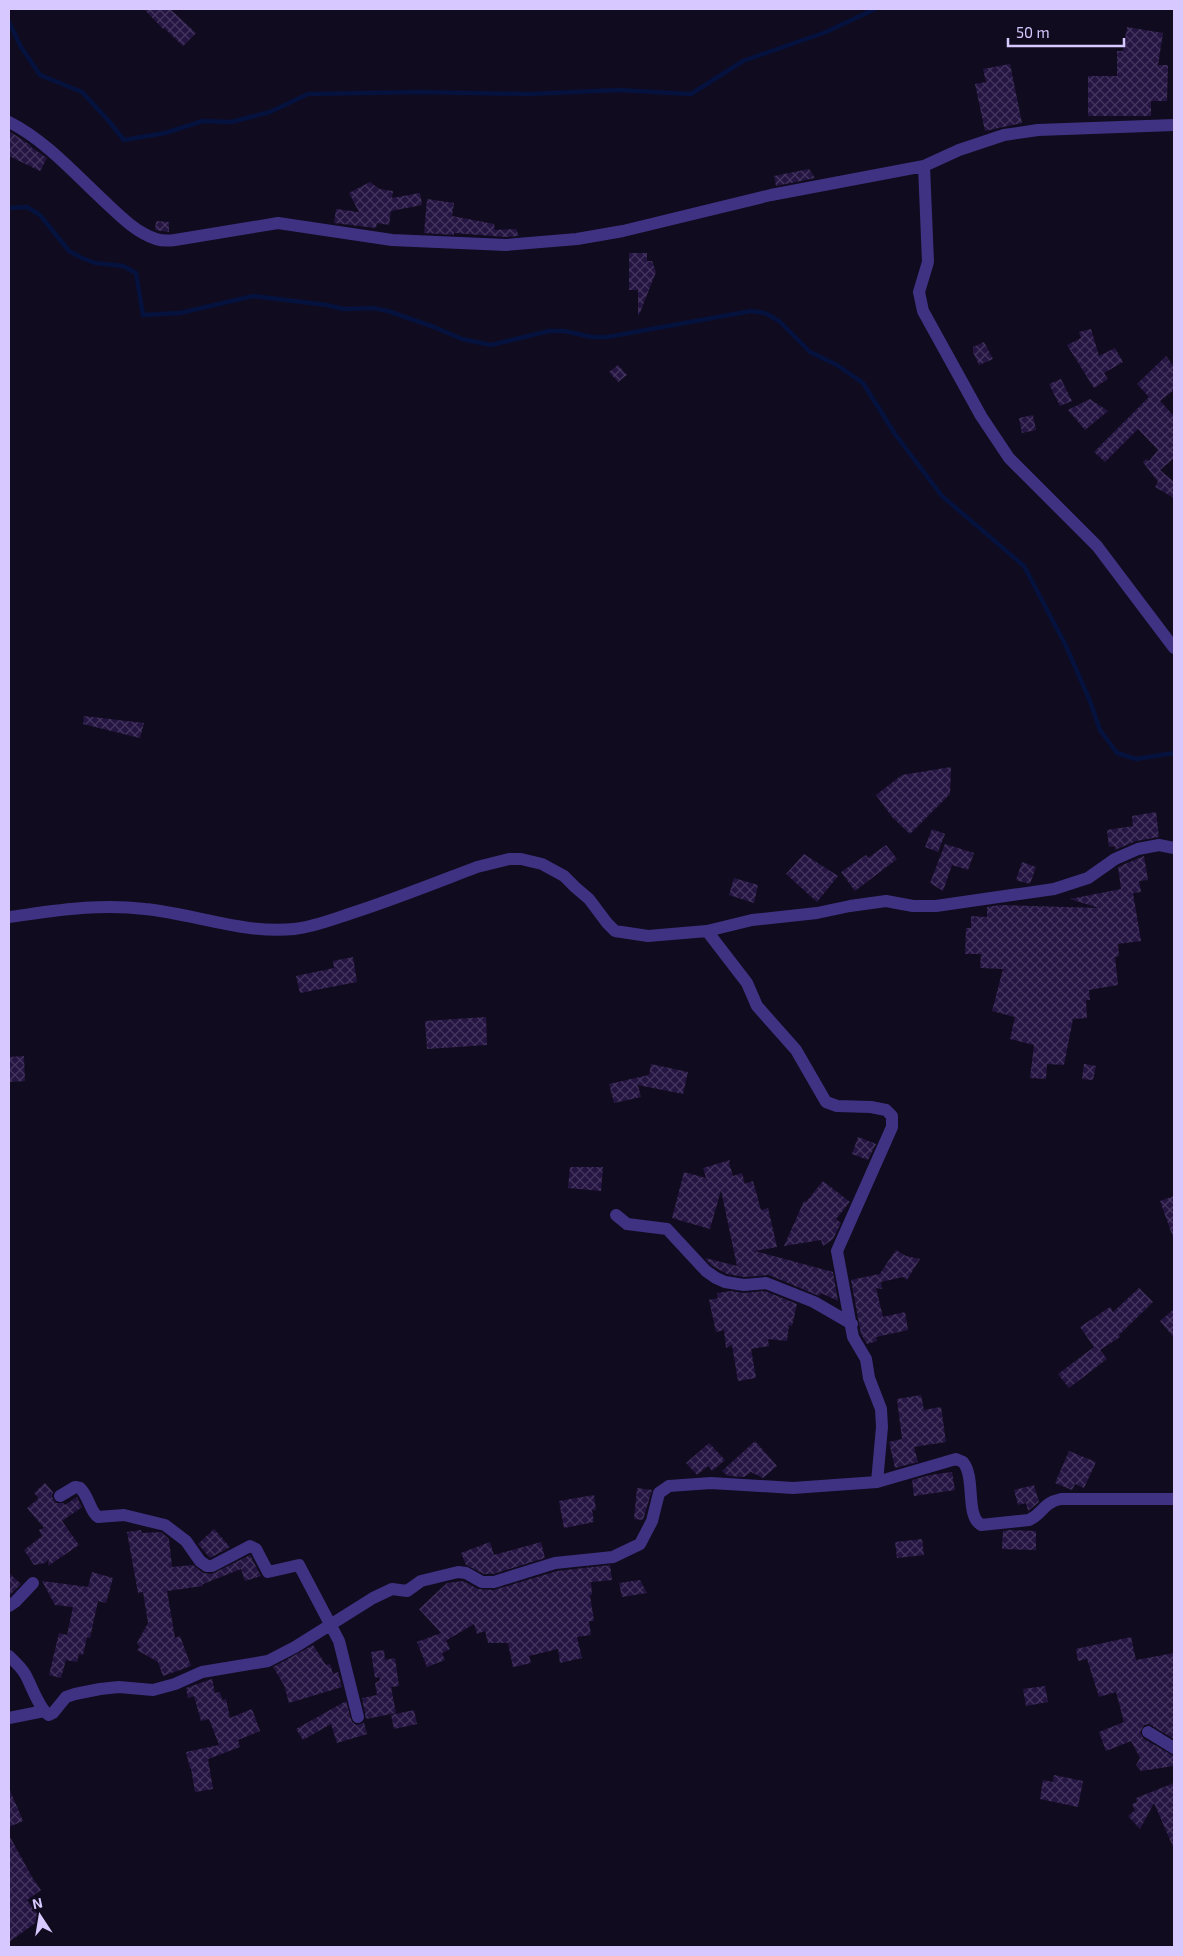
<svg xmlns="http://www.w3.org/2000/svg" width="1183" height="1956" font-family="'Exo 2',sans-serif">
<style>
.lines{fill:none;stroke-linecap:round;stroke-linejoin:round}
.stream{stroke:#05123e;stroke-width:4.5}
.building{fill:url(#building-cross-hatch)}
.street{stroke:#403282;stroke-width:12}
</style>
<defs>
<pattern id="building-cross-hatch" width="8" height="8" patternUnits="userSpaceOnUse" patternTransform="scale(1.25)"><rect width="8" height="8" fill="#251542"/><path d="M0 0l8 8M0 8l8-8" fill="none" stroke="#44365e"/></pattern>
</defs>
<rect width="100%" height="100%" fill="#110b1f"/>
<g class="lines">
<path class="stream" d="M9,22l12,25 19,28 42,17 25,27 17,21 41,-7 38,-12 28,1 39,-10 38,-18 111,-2 110,2 89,-4 73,4 52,-33 83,-29 49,-23
M9,208l18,-1 13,8 29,36 13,7 13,5 28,3 13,7 7,42 37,-2 73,-17 74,9 16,4 30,-1 15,3 46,16 28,12 29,6 58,-14h15l28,6h15l144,-26 14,2 14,8 31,31 27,13 26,18 32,51 47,62 82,70 42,80 24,55 10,29 17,23 19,6 38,-6"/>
</g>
<path class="building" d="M144,9h26l26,24 -13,13 -19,-18 -1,1z
M1127,27l36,6 -5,32h10l-1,36h-16v15h-63v-40h29v-25h6z
M1010,64l12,59 -37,8 -10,-47 11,-2 -3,-13z
M9,131l21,14 1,2 16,11 -7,13 -31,-15z
M809,169l6,9 -39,8 -2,-10z
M370,182l9,7 14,2 -1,7 28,-5 2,12 -31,6 -2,14 -12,-2 -1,5 -42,-5 2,-14 23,3 -10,-19z
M427,199l27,4 -2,13 42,8 1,6 21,-1 3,7 -13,1 -52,-4v2l-30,-2z
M156,221l13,1v10l-14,-2z
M629,253h18v8h5l4,11 -17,43h-1v-25h-9z
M1091,329l8,27 16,-8 8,14 -19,11 4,6 -14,9 -27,-43 14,-7 -2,-6z
M984,342l9,17 -14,6 -6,-13v-5z
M1166,356l8,11v23l-14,11 14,15v42l-14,12 14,12v16l-19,-11 3,-5 -15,-20 3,-3 3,2 9,-11 -20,-21 -33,33 -11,-10 55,-55 -12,-13z
M618,365l9,10 -9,7 -9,-10z
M1061,379l11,22 -12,5 -11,-22z
M1090,399l18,12 -23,19 -17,-20z
M1033,415l3,15 -14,3 -3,-15z
M84,716l60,7 -4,15 -57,-14z
M951,767l-1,27 -40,40 -18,-17 -16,-22 26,-20z
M1156,812l3,25 -23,4 -21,9v-4l-6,1 -2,-17 26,-4 -1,-10z
M932,829l13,5 -7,18 -13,-5z
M945,844l29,9 -6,17 -16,-5 -9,26 -13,-8z
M886,845l11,14 -42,32 -14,-19 25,-17 2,3z
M804,854l34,22 -21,26 -31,-28z
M1144,856l4,24 -9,1 2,11 -8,1 8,48 -23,3 1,12 -4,1 3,28 -29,5 1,10h-4l1,18 -14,1 -9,46 -17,-1 -1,15 -16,-1 4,-33 -24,-6 5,-22 -23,-6 11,-42 -23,-1 1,-14h-16l1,-26h5v-12l16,1v-10l13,-2 99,3 -29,-9 51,-10 -3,-22z
M1022,862l14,5 -6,17 -14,-4z
M734,878l24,7 -4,18 -25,-8z
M353,957l4,25 -57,11 -4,-17 38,-8 -1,-7z
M486,1017l1,28 -60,4 -2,-28z
M24,1056l1,25 -16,1v-25z
M651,1064l37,8 -5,22 -45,-9 3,12 -27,6 -5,-19 40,-9z
M1084,1064l12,2 -3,14 -11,-1z
M858,1137l18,7 -8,16 -16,-6z
M730,1160l-1,3 4,13 9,-3 3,11 8,-3 8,29 7,-2 9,39 -22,4 78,21 5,29 -17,-8 -2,3 -50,-21 -25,2 -17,-3 -16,-9 -6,-7 32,8 -16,-76 -11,39 -38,-11 12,-46 22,6 -3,-10z
M570,1167h33l-2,24 -33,-3z
M823,1181l27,21 -14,17 5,4 -8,16 -10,7 -2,-6 -37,6 20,-45 2,1z
M1174,1196v41h-1l-13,-36z
M896,1250l10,6 14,3 -13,21 -4,-3 -22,5 1,7 -6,-1 7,29 22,-5 3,18 -32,7 1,4 -10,3 -6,-10 -10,-54 28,-6v1z
M1139,1288l14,14 -34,33 1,2 -20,13 7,9 -38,29 -11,-14 36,-27 -14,-20 30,-20 3,5z
M731,1291l13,2 21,-2 32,13 -5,22 -3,-1 -2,16 -19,-2 1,7 -18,3 5,29 -18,3 -6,-36 -6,3 -2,-18 -8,2 -7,-32 9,-2 -1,-5z
M1174,1309v29l-14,-17z
M921,1395l3,15 17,-3 5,35 -32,5 4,15 -23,6 -6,-26 13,-3 -5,-40z
M755,1441l22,25 -14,12 -12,-6 -7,5 -16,-1 -6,-5z
M709,1443l16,17 -13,11 -4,-5 -11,9 -11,-12z
M1069,1451l27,11 -12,26 -9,-4 -3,6 -17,-7z
M952,1472l3,18 -41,6 -2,-16 18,-5z
M45,1483l8,9 -1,5 4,6h7l2,2 12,-8 5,10 -20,14 17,24 -31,21 1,-7 -4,4 -11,2 -10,-15 18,-14 -3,-6 5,-2 -17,-20 12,-10 -5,-5z
M1034,1485l5,17 -11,9 -2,-8 -8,2 -4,-15z
M637,1488l15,2 -9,30 -9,-1z
M594,1495l2,15h-4l2,12 -30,6 -5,-27z
M214,1529l16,18 -20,11 -12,-14z
M141,1530l1,3 19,-1 8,7 3,28 21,-2 10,8 9,1 38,-19 11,21 -16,5 -4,-12 -38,15v2l-36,5 8,47 5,-2 11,30 -28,10 -5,-14 -21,-12 3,-3 -3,-4 11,-20 -5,-31 -5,1 -11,-61z
M1009,1530l27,1v19l-34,-1 1,-18z
M922,1539l2,16 -27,3 -2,-16z
M490,1542l4,13 47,-13 4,16 -52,16h-9l-18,-9 -5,-12z
M610,1565l2,15 -21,2 1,13h-2l4,26h-5l2,14 -14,2 5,21 -22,5 -2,-14 -29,7 2,7 -18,4 -5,-24h-20l-3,-12 -8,3 -3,-10 -27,16 -2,-2 5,11 -8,4 3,7 -18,7 -10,-25 24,-9 -22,-24 28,-26 16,-2 15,8 16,1 63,-19z
M92,1572l21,6 -7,25 -8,-2 -8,37 -3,-1 -4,18 -4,-1 -2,8 -11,-2 -5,18 -12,-3 10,-42 8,2 6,-28 -18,-2 -13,-24 46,6z
M9,1573l12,11 -12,12z
M640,1580l7,13 -25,4 -3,-14z
M1131,1637l5,23 38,-7v86l-25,-15 -5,1 -4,7 4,7 30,17v10l-33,5 -5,-6 4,-7 -9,-17 -25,10 -7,-19 25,-10 -8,-30 -17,5 -12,-38 -9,2 -2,-12z
M313,1645l13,20 4,-1 3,10 5,-2 4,15 -53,16 -5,-18 -11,-18z
M384,1650l1,10 10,-2 4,28 -8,1 5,26 -30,6 -4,-21 15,-3 -2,-12 5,-3 -1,-3 -4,1 -4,-26z
M212,1679l3,14 5,-1 2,8 4,-1 4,19 22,-9 8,22 -22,9 2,7 -32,12 5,30 -18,3 -4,-24h-1l-4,-16 33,-7 -10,-26 -8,2 -7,-25 -6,2 -2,-10z
M1045,1686l3,16 -22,4 -3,-17z
M346,1701l6,21 4,3 8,-2 3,11 -30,9 -6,-19 -28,16 -7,-11z
M414,1710l3,14 -23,5 -3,-14z
M1054,1775l29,6 -5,26 -38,-8 3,-19 10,2z
M1174,1783v66l-20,-46 -14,26 -12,-13 7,-6 -3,-6 5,-2 -1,-4z
M9,1788l14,33 -14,6z
M9,1835l23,42 9,13 -14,10 14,19 -32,23z"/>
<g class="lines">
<path class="street" d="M9,122c36,18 65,51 94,78 16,15 32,32 53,39 6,2 12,2 19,1l103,-17 114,17 114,5 71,-6 46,-8 148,-36 153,-29 35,-16 45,-15 34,-5 136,-5
M924,166l4,96 -9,30 4,19 58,105 28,42 88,88 77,102
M9,917c45,-6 89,-14 136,-8 50,5 98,25 149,20 19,-2 37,-9 55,-15 44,-14 86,-31 128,-47l32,-8h12l21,5 22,12 11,11 14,12 18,24 8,8 33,5 59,-5 45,-11 65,-7 33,-7 36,-5 27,5h23l118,-17 34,-11 27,-19 23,-10 21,-4 15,3
M707,931l40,52 10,23 39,44 30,52 11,4 34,1 15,3 6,6v11l-55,124 16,86 13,22 3,19 12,31 1,18 -5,55
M616,1215l11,9 40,5 39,42 10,7 9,4 19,3 22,-2 48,19 38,22
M60,1496l15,-9 5,1c9,8 10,24 18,29l26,-2 41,10 21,16 14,20 7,5h5l38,-20 6,3 12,23 31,-7 40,76 19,76
M9,1606l6,-4 18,-19
M9,1656c5,5 12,11 16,18 6,10 14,35 24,41l4,-2 13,-16 9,-3 25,-5 19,-2 34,3 22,-6 27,-12 66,-11 27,-14 78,-49 19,-9 15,2 14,-10 37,-9 8,1 16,9h12l61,-19 58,-6 27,-13 12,-23 7,-28 10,-7 42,-3 82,5 84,-6 79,-23 7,3c13,16 2,53 18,63l48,-5c15,-7 13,-17 32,-21h113
M9,1718l35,-7
M1148,1732l26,16"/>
</g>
<rect width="1183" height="1956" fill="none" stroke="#d7c9ff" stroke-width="20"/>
<g transform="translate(40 1916) rotate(348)" stroke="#110b1f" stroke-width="4" paint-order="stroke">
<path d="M0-4L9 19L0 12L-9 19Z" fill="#d7c9ff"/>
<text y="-8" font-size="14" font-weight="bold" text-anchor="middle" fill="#d7c9ff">N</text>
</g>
<path d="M1008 38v8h116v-8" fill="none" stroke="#d7c9ff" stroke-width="2.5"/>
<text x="1016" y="38" font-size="15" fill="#d7c9ff" stroke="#110b1f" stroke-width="4" paint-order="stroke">50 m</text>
</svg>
